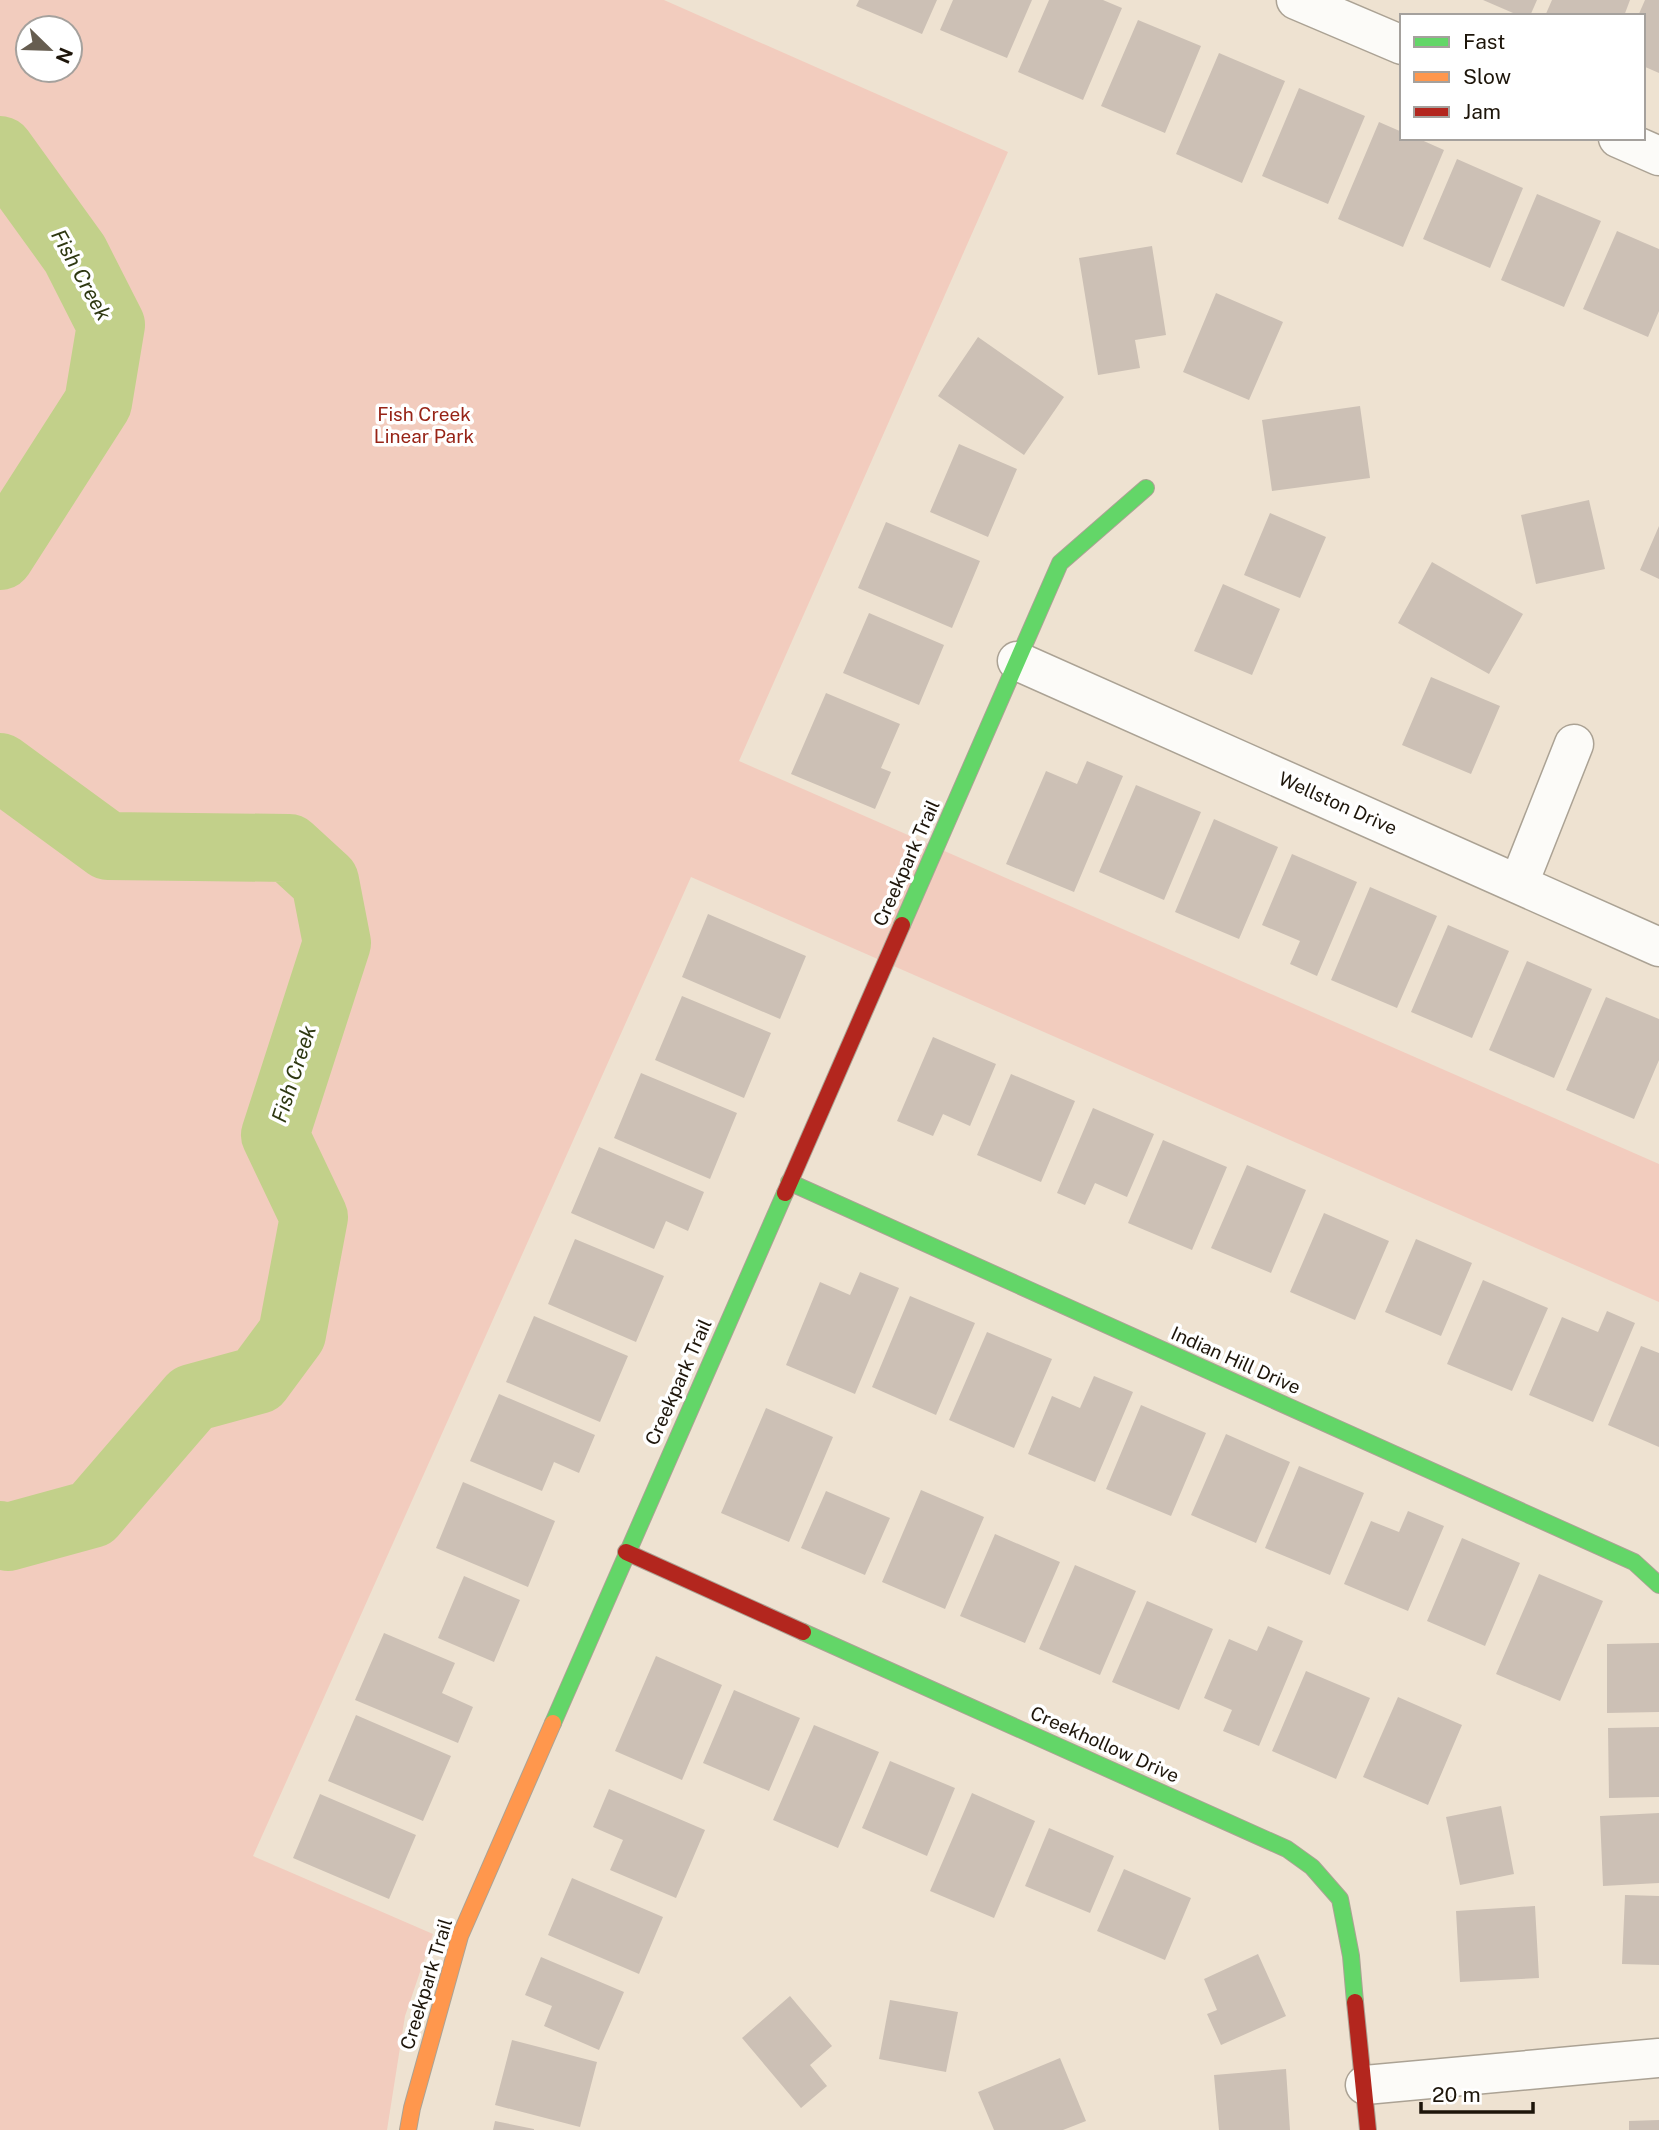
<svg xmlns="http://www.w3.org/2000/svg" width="1659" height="2130" font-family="'Public Sans',sans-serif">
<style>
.green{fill:#f2ccbe;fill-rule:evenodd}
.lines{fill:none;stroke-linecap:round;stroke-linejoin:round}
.river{stroke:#c2d08a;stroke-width:68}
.building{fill:#ccc0b5}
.street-casing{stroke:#aba294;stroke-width:41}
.fast-casing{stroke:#aba294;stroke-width:18}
.slow-casing{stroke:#aba294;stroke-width:18}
.jam-casing{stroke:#aba294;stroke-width:18}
.street{stroke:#fcfbf8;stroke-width:38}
.fast{stroke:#63d668;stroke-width:16}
.slow{stroke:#ff974d;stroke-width:16}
.jam{stroke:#b3261e;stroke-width:16}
.labels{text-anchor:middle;stroke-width:7;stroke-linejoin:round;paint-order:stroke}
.park-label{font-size:19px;fill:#972417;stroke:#fff}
.street-label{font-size:19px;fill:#1d150a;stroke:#fff}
.water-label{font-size:21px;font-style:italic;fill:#2e3811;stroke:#fff}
</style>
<rect width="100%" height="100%" fill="#eee2d1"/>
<path class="green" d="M0,0h664l344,152 -269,609 920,403v138l-968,-425 -438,979 180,78 -28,82 -18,114h-387zM28,28h42v42h-42z"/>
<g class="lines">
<path class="river" d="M0,150l75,104 36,71 -13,78 -98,153
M0,767l108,79 181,2 36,33 12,62 -62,192 39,82 -22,117 -34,46 -66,18 -100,116 -84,23 -8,-2"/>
</g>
<path class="building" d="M859,0h78l-15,34 -66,-28z
M953,0h79l-25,58 -67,-28z
M1049,0h54l19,8 -39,92 -65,-28z
M1483,0h54l-7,16h-10z
M1552,0h78l-6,16h-79z
M1645,0h14v73l-16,-7v-50h-5z
M1138,20l63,26 -36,87 -64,-27z
M1219,53l66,28 -43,102 -66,-29z
M1299,88l66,28 -37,88 -66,-28z
M1379,122l23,10v6h15l27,12 -41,97 -65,-28z
M1457,159l66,29 -33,80 -67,-29z
M1537,194l64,27 -37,86 -63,-27z
M1617,231l42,18v62l-11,26 -65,-28z
M1152,246l14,89 -31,5 5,28 -42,7 -19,-117z
M1216,293l67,29 -34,78 -66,-28z
M978,337l86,60 -40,58 -86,-59z
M1360,406l10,72 -98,13 -10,-71z
M959,444l58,25 -29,68 -58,-25z
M1589,500l16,69 -69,15 -15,-69z
M1270,513l56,24 -26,61 -56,-23z
M886,522l94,39 -28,67 -94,-40z
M1659,526v53l-19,-9z
M1432,562l91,52 -34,60 -91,-51z
M1223,584l57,25 -28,66 -58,-24z
M869,613l75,32 -25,60 -76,-32z
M1431,677l69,29 -29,68 -69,-29z
M826,693l74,31 -19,44 10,4 -16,37 -84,-35z
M1087,761l36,15 -49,116 -68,-28 40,-93 31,13z
M1136,785l65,27 -37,88 -65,-28z
M1214,819l64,28 -39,92 -64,-27z
M1292,854l65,28 -40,94 -27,-12 10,-23 -38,-16z
M1370,887l67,29 -40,92 -66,-28z
M708,914l98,42 -26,63 -98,-42z
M1448,925l61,26 -37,87 -61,-26z
M1527,961l65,28 -38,89 -65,-28z
M682,996l89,37 -27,65 -89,-38z
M1606,997l53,22v41l-25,59 -68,-29z
M933,1037l63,27 -26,62 -27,-12 -10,22 -36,-15z
M641,1073l96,40 -27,66 -96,-41z
M1011,1074l64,27 -34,81 -64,-27z
M1093,1108l61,26 -27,63 -32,-14 -10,22 -28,-12z
M1163,1140l64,27 -35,83 -64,-27z
M599,1147l105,45 -16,39 -22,-10 -12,28 -83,-36z
M1247,1165l59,25 -35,83 -60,-25z
M1324,1213l65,28 -34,79 -65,-28z
M575,1239l89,37 -28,66 -88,-38z
M1416,1239l56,24 -31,73 -56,-24z
M860,1272l39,16 -44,106 -69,-29 34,-83 30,13z
M1483,1280l65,28 -36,83 -65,-27z
M910,1296l65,27 -39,92 -64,-28z
M1607,1311l28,12 -42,99 -64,-27 33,-78 36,15z
M534,1316l94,40 -28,66 -94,-40z
M987,1332l65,27 -38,89 -65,-28z
M1641,1346l18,7v94l-51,-22z
M1094,1376l39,16 -38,90 -67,-28 24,-58 28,12z
M499,1394l96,41 -16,38 -25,-11 -12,29 -72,-30z
M1141,1405l65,28 -35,83 -65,-27z
M766,1408l67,29 -44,105 -68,-29z
M1226,1434l64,28 -34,81 -65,-28z
M1299,1466l65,27 -34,82 -65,-27z
M463,1482l92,39 -27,66 -92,-39z
M921,1490l63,27 -39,92 -63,-27z
M826,1491l64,27 -25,57 -64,-27z
M1408,1511l36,15 -36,85 -64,-27 27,-63 28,11z
M995,1534l65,28 -35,81 -65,-27z
M1462,1538l58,25 -35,83 -58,-25z
M1075,1565l61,26 -36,84 -61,-26z
M1539,1574l64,27 -43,100 -64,-27z
M464,1576l56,24 -26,62 -56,-24z
M1147,1601l66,28 -34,81 -67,-28z
M1268,1626l35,15 -44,105 -36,-15 9,-21 -28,-12 25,-59 28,12z
M384,1633l71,30 -13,30 31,14 -15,36 -103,-43z
M1659,1643v69l-52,1v-69z
M656,1656l66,29 -40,95 -67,-29z
M1306,1671l64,27 -34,81 -64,-28z
M734,1690l66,28 -31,73 -66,-28z
M1398,1697l64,28 -34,80 -65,-28z
M356,1715l95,41 -28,65 -95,-40z
M814,1725l65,27 -41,96 -65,-28z
M1659,1727v70l-50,1 -1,-70z
M890,1761l65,27 -28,68 -65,-28z
M609,1789l96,41 -29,68 -66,-28 13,-30 -30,-13z
M972,1793l63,28 -41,97 -64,-27z
M320,1794l96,41 -27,64 -96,-41z
M1501,1806l13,68 -54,11 -14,-68z
M1659,1813v70l-56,3 -3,-70z
M1049,1828l65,28 -24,57 -65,-27z
M1124,1869l67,29 -26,62 -68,-29z
M572,1878l91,39 -24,57 -91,-39z
M1625,1895l34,1v69l-37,-1z
M1535,1906l4,72 -79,4 -4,-71z
M1258,1954l28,62 -65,29 -14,-31 10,-4 -13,-31z
M541,1957l83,35 -25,58 -55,-24 8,-20 -27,-11z
M790,1996l42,50 -22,19 17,21 -26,22 -59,-70z
M890,2000l68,12 -12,60 -67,-13z
M512,2040l85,22 -17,65 -85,-22z
M1060,2058l26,63 -23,9h-69l-16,-38z
M1286,2069l4,61h-71l-5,-55z
M1659,2120v10h-30v-9z
M495,2121l39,8v1h-41z"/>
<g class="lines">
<g class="street-casing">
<path id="street" d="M1296,0l106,45
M1618,138l41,18
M1017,661l642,286
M1519,883l55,-139
M1365,2085l294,-27"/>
</g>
<g class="fast-casing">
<path id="fast" d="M902,925l158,-362 86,-75
M789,1182l845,380 25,23
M803,1632l484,217 25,18 28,32 11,57 4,46
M553,1723l232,-530"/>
</g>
<g class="slow-casing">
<path id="slow" d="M408,2130l4,-22 48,-172 93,-213"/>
</g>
<g class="jam-casing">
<path id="jam" d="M785,1193l117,-268
M626,1552l177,80
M1355,2002l13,128"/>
</g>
<use href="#street" class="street"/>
<use href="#fast" class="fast"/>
<use href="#slow" class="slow"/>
<use href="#jam" class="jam"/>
</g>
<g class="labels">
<g class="park-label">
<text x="424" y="421">Fish Creek<tspan x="424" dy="22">Linear Park</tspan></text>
</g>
<g class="street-label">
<text transform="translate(1338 803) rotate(24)" y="7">Wellston Drive</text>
<text transform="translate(906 863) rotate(-66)" y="7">Creekpark Trail</text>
<text transform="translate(1236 1360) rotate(24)" y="7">Indian Hill Drive</text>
<text transform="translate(678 1382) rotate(-66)" y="7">Creekpark Trail</text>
<text transform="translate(1105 1744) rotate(24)" y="7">Creekhollow Drive</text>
<text transform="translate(426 1984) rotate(-73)" y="7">Creekpark Trail</text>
</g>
<g class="water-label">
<text transform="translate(81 275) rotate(61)" y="7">Fish Creek</text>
<text transform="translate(294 1074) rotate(-72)" y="7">Fish Creek</text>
</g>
</g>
<rect x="1400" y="14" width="245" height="126" fill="#ffffff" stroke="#a5a19d" stroke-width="2"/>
<rect x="1414" y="37" width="35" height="10" fill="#63d668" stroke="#a5a19d" stroke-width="2"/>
<text x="1463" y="49" font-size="21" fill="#1d150a">Fast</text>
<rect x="1414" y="72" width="35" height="10" fill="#ff974d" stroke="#a5a19d" stroke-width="2"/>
<text x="1463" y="84" font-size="21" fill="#1d150a">Slow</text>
<rect x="1414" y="107" width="35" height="10" fill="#b3261e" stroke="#a5a19d" stroke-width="2"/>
<text x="1463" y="119" font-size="21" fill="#1d150a">Jam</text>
<g transform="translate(49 49) rotate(113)"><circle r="33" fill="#ffffff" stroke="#a5a19d" stroke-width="2"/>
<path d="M0-5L12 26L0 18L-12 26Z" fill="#665d50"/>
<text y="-10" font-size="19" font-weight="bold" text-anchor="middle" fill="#1d150a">N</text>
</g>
<path d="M1421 2102v10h112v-10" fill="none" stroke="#1d150a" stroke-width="3.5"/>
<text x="1432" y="2102" font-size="21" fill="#1d150a" stroke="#ffffff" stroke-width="5" paint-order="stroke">20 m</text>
</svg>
